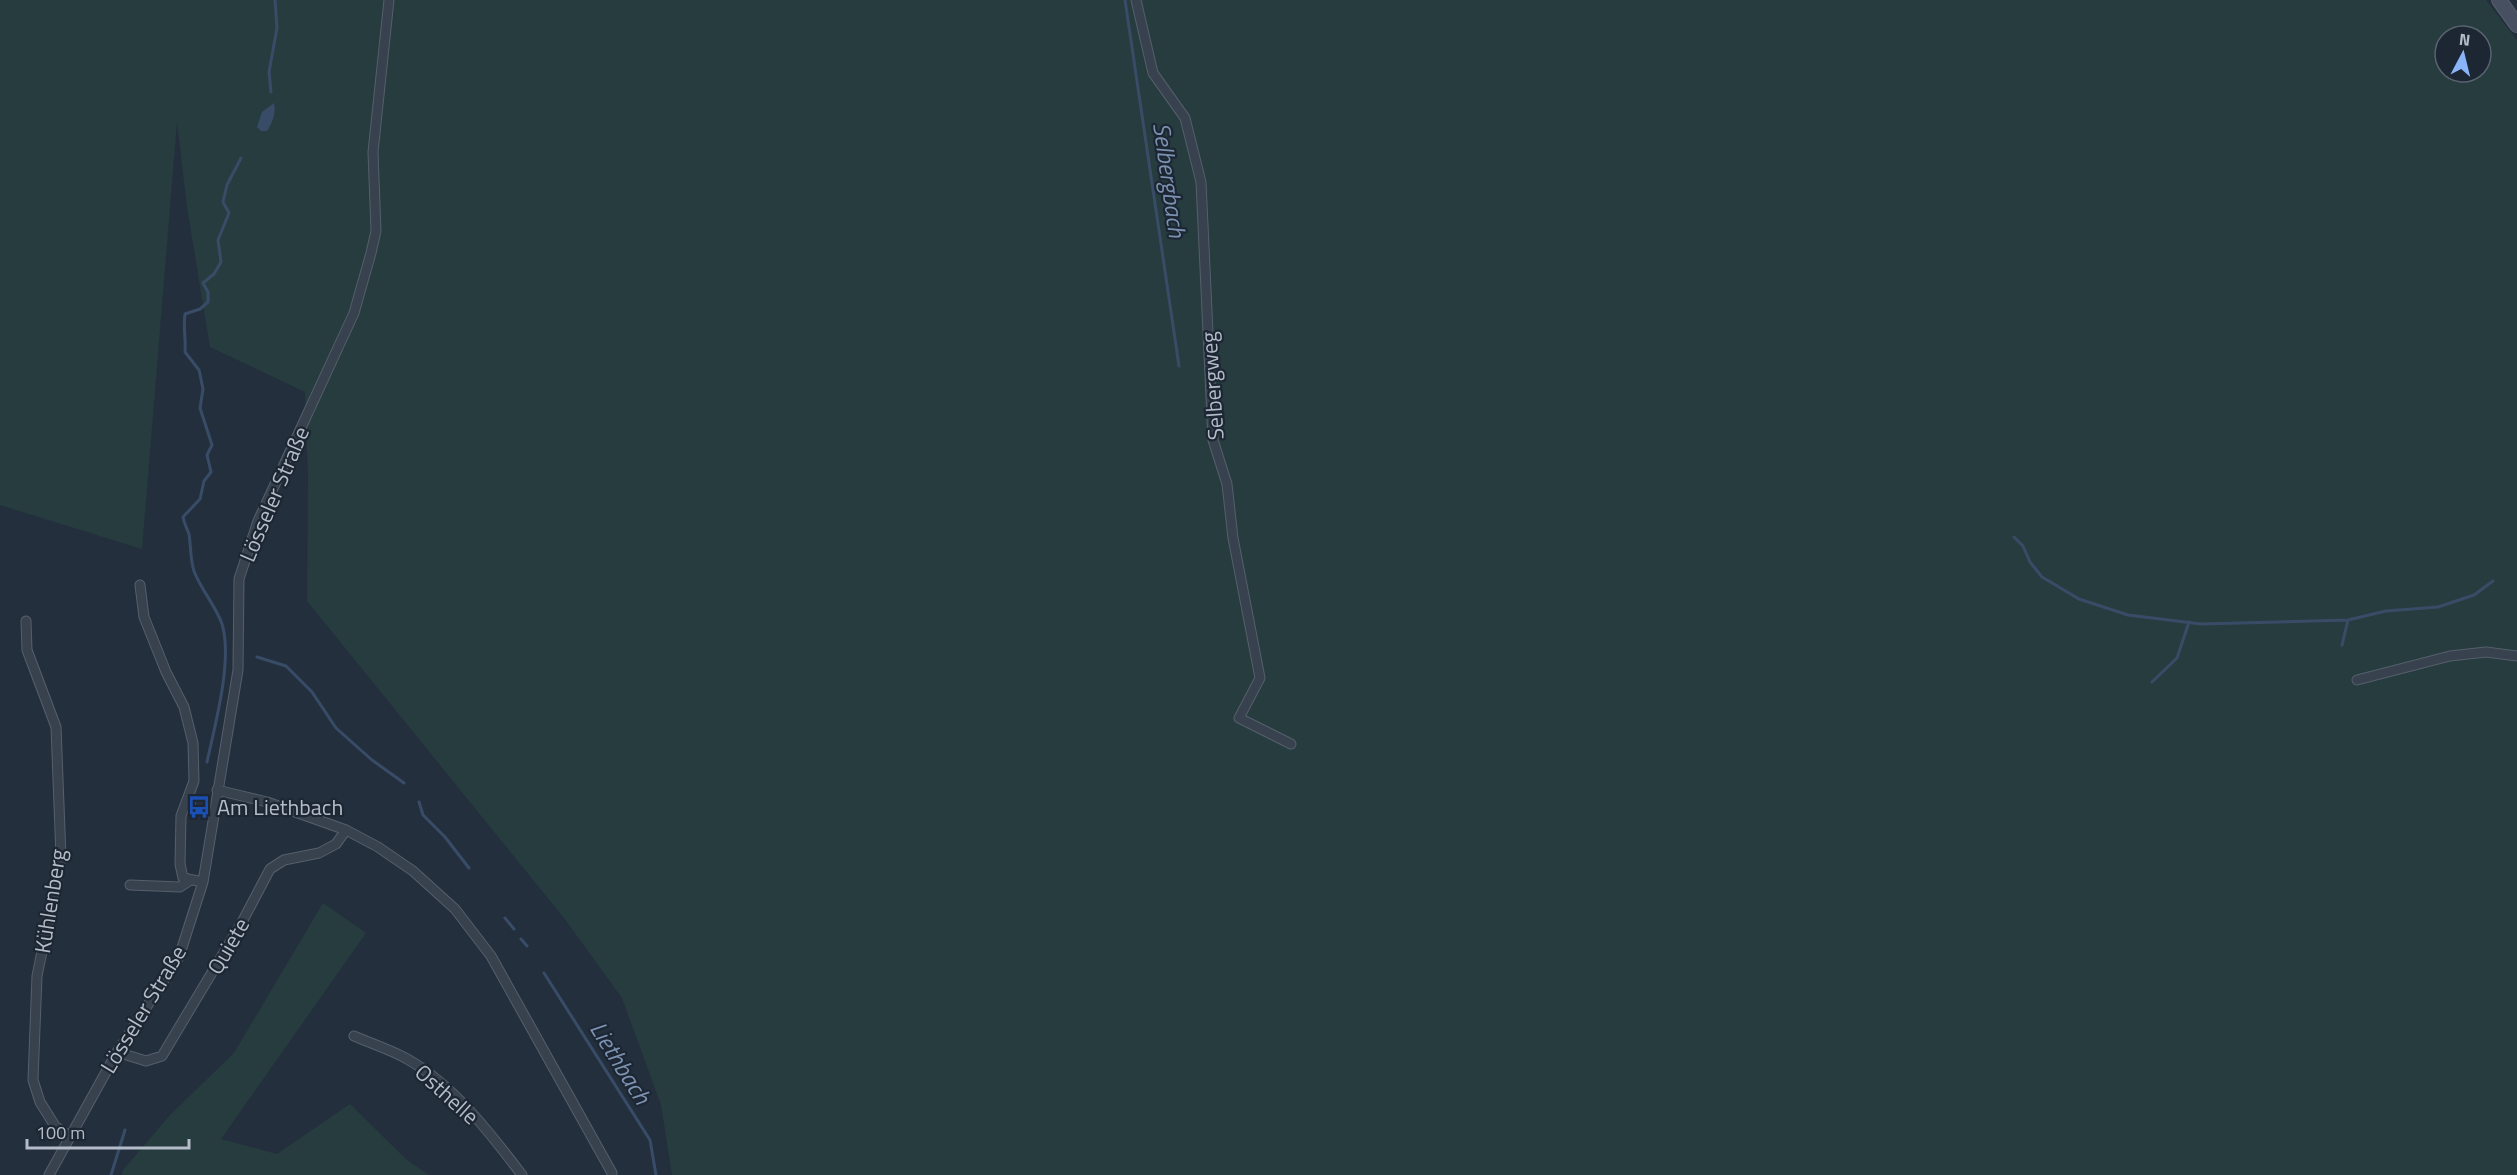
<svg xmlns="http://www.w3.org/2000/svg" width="2517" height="1175" font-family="'Titillium Web',sans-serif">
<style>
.green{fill:#263c3f;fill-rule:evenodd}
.water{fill:#394c67}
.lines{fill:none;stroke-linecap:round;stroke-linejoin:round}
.stream{stroke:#394c67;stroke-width:3}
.minor-casing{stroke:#565f6c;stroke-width:11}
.secondary-casing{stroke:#565f6c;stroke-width:16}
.minor{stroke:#38414e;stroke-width:9}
.secondary{stroke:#465061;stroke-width:14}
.labels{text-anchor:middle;stroke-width:4.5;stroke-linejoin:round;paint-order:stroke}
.street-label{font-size:22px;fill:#b4bcc9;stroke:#1d2633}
.poi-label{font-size:22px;fill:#b4bcc9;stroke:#1d2633;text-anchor:start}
.water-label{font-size:24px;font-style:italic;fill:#7c92b1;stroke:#1d2633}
</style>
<rect width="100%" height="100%" fill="#242f3e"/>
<path class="green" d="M0,0h2486l31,40v1135h-1845l-11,-70 -39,-107 -58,-80 -257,-317 1,-124 -3,-85 -95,-45 -23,-140 -10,-85 -35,427 -142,-44zM2445,36h36v36h-36z
M323,903l43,30 -145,206 56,15 73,-50 57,56 22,15h-307l1,-5 48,-56 63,-61z"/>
<path class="water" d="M274,103c2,10 -1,19 -7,28h-6l-4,-4 5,-15z"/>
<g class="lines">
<path class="stream" d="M1125,0l54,366
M271,92l-2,-20 8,-44 -2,-28
M2014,537l9,9 7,16 12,15 37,22 49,16 73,9 147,-4 38,-9 52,-4 36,-12 19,-14
M2342,645l6,-25
M257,657l29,9 26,26 24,36 36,32 32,23
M2152,682l25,-24 12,-36
M207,762c8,-37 26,-102 15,-138 -6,-18 -21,-34 -28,-53 -4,-12 -3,-25 -5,-37 -2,-6 -5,-10 -6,-17l17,-18 4,-18 7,-9 -4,-17 5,-10 -12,-37 3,-19 -4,-19 -14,-18c1,-14 -2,-26 0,-38l15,-5 8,-7v-10l-5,-9 11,-9 7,-12 -3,-22 11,-27 -6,-11 4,-17 14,-27
M419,802l4,13 22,22 24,31
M193,815l2,-16
M505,918l9,11
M521,939l6,7
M544,973l106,167 6,35
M111,1175l14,-45"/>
<g class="minor-casing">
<path id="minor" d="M1136,0l17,73 32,45 16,64 12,258 14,44 6,54 27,140 -21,40 52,26
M140,585l4,32 22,55 18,35 9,36 1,38 -13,35 -1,48 3,14 20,4
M26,621l1,29 29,77 5,130 -24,119 -4,104 7,22 15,24 15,11
M2357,680l93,-24 36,-4 31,4
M217,790l50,12 79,28 32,17 35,24 42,38 36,47 121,217
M130,885l50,2 9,-6
M354,1036c18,8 38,14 55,24 45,26 82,74 113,115
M117,1052l29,9 16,-5 79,-132 29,-55 14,-9 35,-7 17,-9 10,-14
M49,1175l68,-123 62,-95 24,-75 35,-212 1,-91 19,-58 96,-208 17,-60 5,-22 -3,-79 16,-152"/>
</g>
<g class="secondary-casing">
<path id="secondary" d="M2499,0l18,25"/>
</g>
<use href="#minor" class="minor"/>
<use href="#secondary" class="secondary"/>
</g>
<defs>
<g id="bus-bare" transform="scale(1.8)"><path d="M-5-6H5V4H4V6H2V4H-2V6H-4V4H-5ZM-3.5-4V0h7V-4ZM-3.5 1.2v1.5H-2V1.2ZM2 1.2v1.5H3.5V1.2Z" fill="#1a4fb4" stroke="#1d2633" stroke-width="2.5" paint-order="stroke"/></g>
</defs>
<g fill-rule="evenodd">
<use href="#bus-bare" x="199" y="807"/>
</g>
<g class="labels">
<g class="street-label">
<text transform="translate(1212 386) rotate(-94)" y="8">Selbergweg</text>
<text transform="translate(274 494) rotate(-67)" y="8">Lösseler Straße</text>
<text transform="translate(50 901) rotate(-81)" y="8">Kühlenberg</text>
<text transform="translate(228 946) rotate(-60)" y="8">Quiete</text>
<text transform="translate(143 1009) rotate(-59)" y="8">Lösseler Straße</text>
<text transform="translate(447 1094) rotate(42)" y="8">Osthelle</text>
</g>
<g class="poi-label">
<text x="217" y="815">Am Liethbach</text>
</g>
<g class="water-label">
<text transform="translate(1169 180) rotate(82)" y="8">Selbergbach</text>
<text transform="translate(620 1063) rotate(58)" y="8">Liethbach</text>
</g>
</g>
<g transform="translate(2463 54) rotate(7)"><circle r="28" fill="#1d2633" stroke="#59626f" stroke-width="1.5"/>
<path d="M0-4.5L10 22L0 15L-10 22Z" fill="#8ab4f8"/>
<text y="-9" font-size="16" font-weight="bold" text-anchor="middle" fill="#b4bcc9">N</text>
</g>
<path d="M27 1139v9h162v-9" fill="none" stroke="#b4bcc9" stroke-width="3"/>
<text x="36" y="1139" font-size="18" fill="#b4bcc9" stroke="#1d2633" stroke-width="4.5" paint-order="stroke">100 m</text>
</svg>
